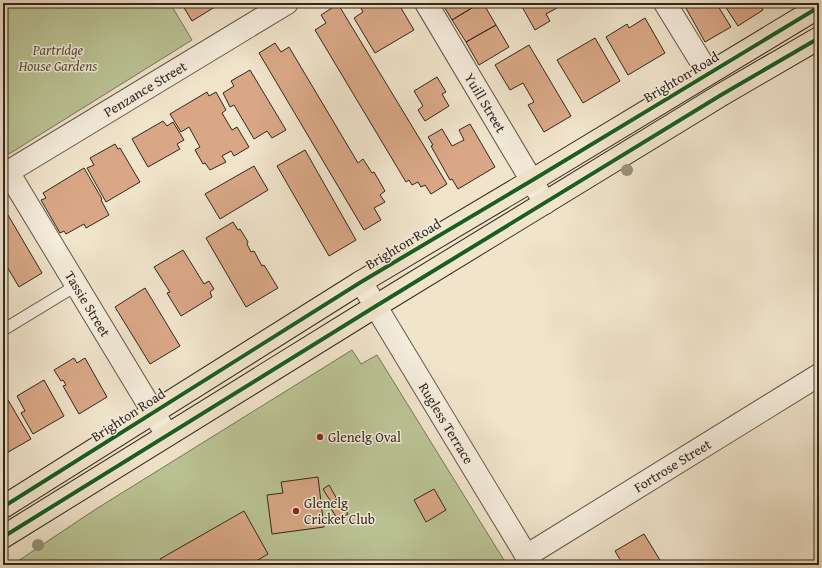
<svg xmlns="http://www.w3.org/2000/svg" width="822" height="568" font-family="'Gentium Book Plus',serif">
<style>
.green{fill:#bbc496;stroke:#767659}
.building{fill:#d9a786;stroke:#32271c}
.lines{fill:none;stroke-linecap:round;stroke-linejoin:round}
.lane-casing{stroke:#625648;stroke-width:13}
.street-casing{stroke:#625648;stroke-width:24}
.primary-casing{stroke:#32271c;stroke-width:24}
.lane{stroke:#f5eddd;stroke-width:11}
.street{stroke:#f5eddd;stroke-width:22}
.primary{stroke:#f0e4cb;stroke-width:22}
.cycleway-casing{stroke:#f5eddd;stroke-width:6}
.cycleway{stroke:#1b5e20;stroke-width:4}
.tree{fill:#9a927b}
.poi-dot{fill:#8f2418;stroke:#f5eddd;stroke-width:1.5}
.labels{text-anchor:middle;stroke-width:3;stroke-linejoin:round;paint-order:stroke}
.park-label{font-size:14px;font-style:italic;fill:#544e3a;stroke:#f5eddd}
.street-label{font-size:14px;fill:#32271c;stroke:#f5eddd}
.poi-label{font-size:14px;fill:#32271c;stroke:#f5eddd;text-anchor:start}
</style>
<rect width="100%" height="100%" fill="#f0e4cb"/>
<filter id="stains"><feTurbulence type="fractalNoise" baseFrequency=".005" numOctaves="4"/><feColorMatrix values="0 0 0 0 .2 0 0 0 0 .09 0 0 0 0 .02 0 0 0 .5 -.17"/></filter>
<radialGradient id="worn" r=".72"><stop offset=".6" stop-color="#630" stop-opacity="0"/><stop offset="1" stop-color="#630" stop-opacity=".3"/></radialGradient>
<path class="green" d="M3,3h167l22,37 -183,114 -6,-9z
M352,350l9,14 16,-9 130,210h-495l84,-56z"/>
<path class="building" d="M175,3h41l2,2 -26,16 -9,-15 -4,2z
M365,3h33l16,27 -39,23 -21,-35 9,-6 -3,-6z
M442,3h38l-28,17z
M480,3h3l13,22 -30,17 -14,-22z
M520,3h46l-20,11 4,7 -15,9z
M683,3h33l15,24 -26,15z
M723,3h36l4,7 -25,16z
M338,4l109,180 -16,10 -6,-9 -4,2 -3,-5 -6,3 -3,-5 -3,2 -91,-152 11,-7 -5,-8z
M645,18l20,35 -37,22 -22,-38 21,-13 2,4z
M496,25l13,22 -30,18 -13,-23z
M595,38l25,43 -37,22 -26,-43z
M275,43l6,9 8,-5 69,116 5,-4 9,14 2,-1 11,19 -5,4 5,7 -11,6 7,12 -17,10 -105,-177z
M529,45l42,71 -27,16 -16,-27 6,-3 -11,-19 -13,7 -15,-25z
M250,70l36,60 -14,8 -5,-7 -13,8 -20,-34 -4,2 -7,-14 11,-7 -3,-5z
M437,77l9,15 -4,2 7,12 -24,15 -7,-11 5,-4 -9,-15z
M207,92l2,4 7,-4 10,18 -4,3 10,17 5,-3 12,20 -15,9 -3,-5 -9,5 4,6 -16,8 -5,-7 -2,1 -8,-14 5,-3 -11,-20 -8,5 -11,-18z
M163,121l4,5 6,-4 11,18 -7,4 3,5 -32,18 -16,-28z
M470,124l25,43 -37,22 -6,-10 -2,1 -19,-34 2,-1 -5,-8 14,-8 10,17 12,-6 -5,-10z
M115,144l3,5 2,-1 20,34 -34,20 -19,-34 7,-3 -4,-7z
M305,150l51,90 -27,16 -52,-90z
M254,166l14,24 -48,29 -15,-25z
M84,168l18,31 -1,1 8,15 -23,13 -2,-4 -18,10 -2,-3 -4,2 -19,-33 5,-2 -3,-5z
M8,215l34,58 -23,14 -16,-27v-42z
M233,222l5,8 2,-1 8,13 -1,2 4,8 3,-1 8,15 2,-1 14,23 -32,19 -40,-69z
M183,250l21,34 5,-3 5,8 -4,3 2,5 -31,19 -14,-23 3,-1 -16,-25z
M145,288l35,58 -30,18 -35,-57z
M74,358l3,5 8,-5 22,39 -28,17 -16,-28 3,-1 -3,-5 -2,1 -7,-11z
M44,380l20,36 -31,18 -12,-21 4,-2 -8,-15z
M8,400l23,39 -28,16v-52z
M318,477l6,50 -52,7 -5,-39 16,-2 -2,-11z
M329,485l8,14 -6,3 -8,-13z
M434,489l12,21 -20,12 -12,-22z
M339,500l9,14 -10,6 -9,-15z
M244,511l24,43 -19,11h-86l-3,-6z
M644,534l19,31h-40l-8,-14z"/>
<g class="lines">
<g class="lane-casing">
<path id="lane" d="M3,330l74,-45"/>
</g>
<g class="street-casing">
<g id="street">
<path id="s1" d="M426,3l119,200"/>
<path d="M665,3l43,70"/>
<path id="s2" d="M8,172l159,263"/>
<path id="s3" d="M3,175l284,-172"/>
<path id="s4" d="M361,282l171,283"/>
<path id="s5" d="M526,556l293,-181"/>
</g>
</g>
<g class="primary-casing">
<path id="primary" d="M3,507l358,-225 170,-101 288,-174
M3,537l373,-231 345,-211 98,-57"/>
</g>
<use href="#lane" class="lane"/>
<use href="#street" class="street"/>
<use href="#primary" class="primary"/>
<g class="cycleway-casing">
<path id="cycleway" d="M3,507l358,-225 170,-101 288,-174
M3,537l373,-231 345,-211 98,-57"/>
</g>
<use href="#cycleway" class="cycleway"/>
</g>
<g class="tree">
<circle cx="627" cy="170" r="6"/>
<circle cx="38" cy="545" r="6"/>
</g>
<g class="poi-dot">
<circle cx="320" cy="437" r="4"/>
<circle cx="296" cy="511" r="4"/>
</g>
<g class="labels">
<g class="park-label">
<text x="58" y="55">Partridge<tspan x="58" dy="16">House Gardens</tspan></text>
</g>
<g class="street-label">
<text transform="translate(681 77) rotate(-31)" y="5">Brighton Road</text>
<text dy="5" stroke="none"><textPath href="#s3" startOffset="166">Penzance Street</textPath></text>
<text dy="5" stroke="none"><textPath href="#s1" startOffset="116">Yuill Street</textPath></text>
<text transform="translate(403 244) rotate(-31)" y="5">Brighton Road</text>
<text dy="5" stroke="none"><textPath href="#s2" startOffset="154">Tassie Street</textPath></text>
<text transform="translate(128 415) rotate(-33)" y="5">Brighton Road</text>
<text dy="5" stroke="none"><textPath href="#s4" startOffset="165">Rugless Terrace</textPath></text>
<text dy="5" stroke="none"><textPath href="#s5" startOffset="172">Fortrose Street</textPath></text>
</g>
<g class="poi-label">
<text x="328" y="442">Glenelg Oval</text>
<text x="304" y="508">Glenelg<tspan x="304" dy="16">Cricket Club</tspan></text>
</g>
</g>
<rect width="822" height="568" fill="none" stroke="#f0e4cb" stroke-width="16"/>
<rect x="4" y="4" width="814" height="560" fill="none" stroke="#32271c" stroke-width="2"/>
<rect x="8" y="8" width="806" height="552" fill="none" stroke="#32271c"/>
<rect width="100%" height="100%" filter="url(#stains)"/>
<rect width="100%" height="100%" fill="url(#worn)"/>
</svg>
